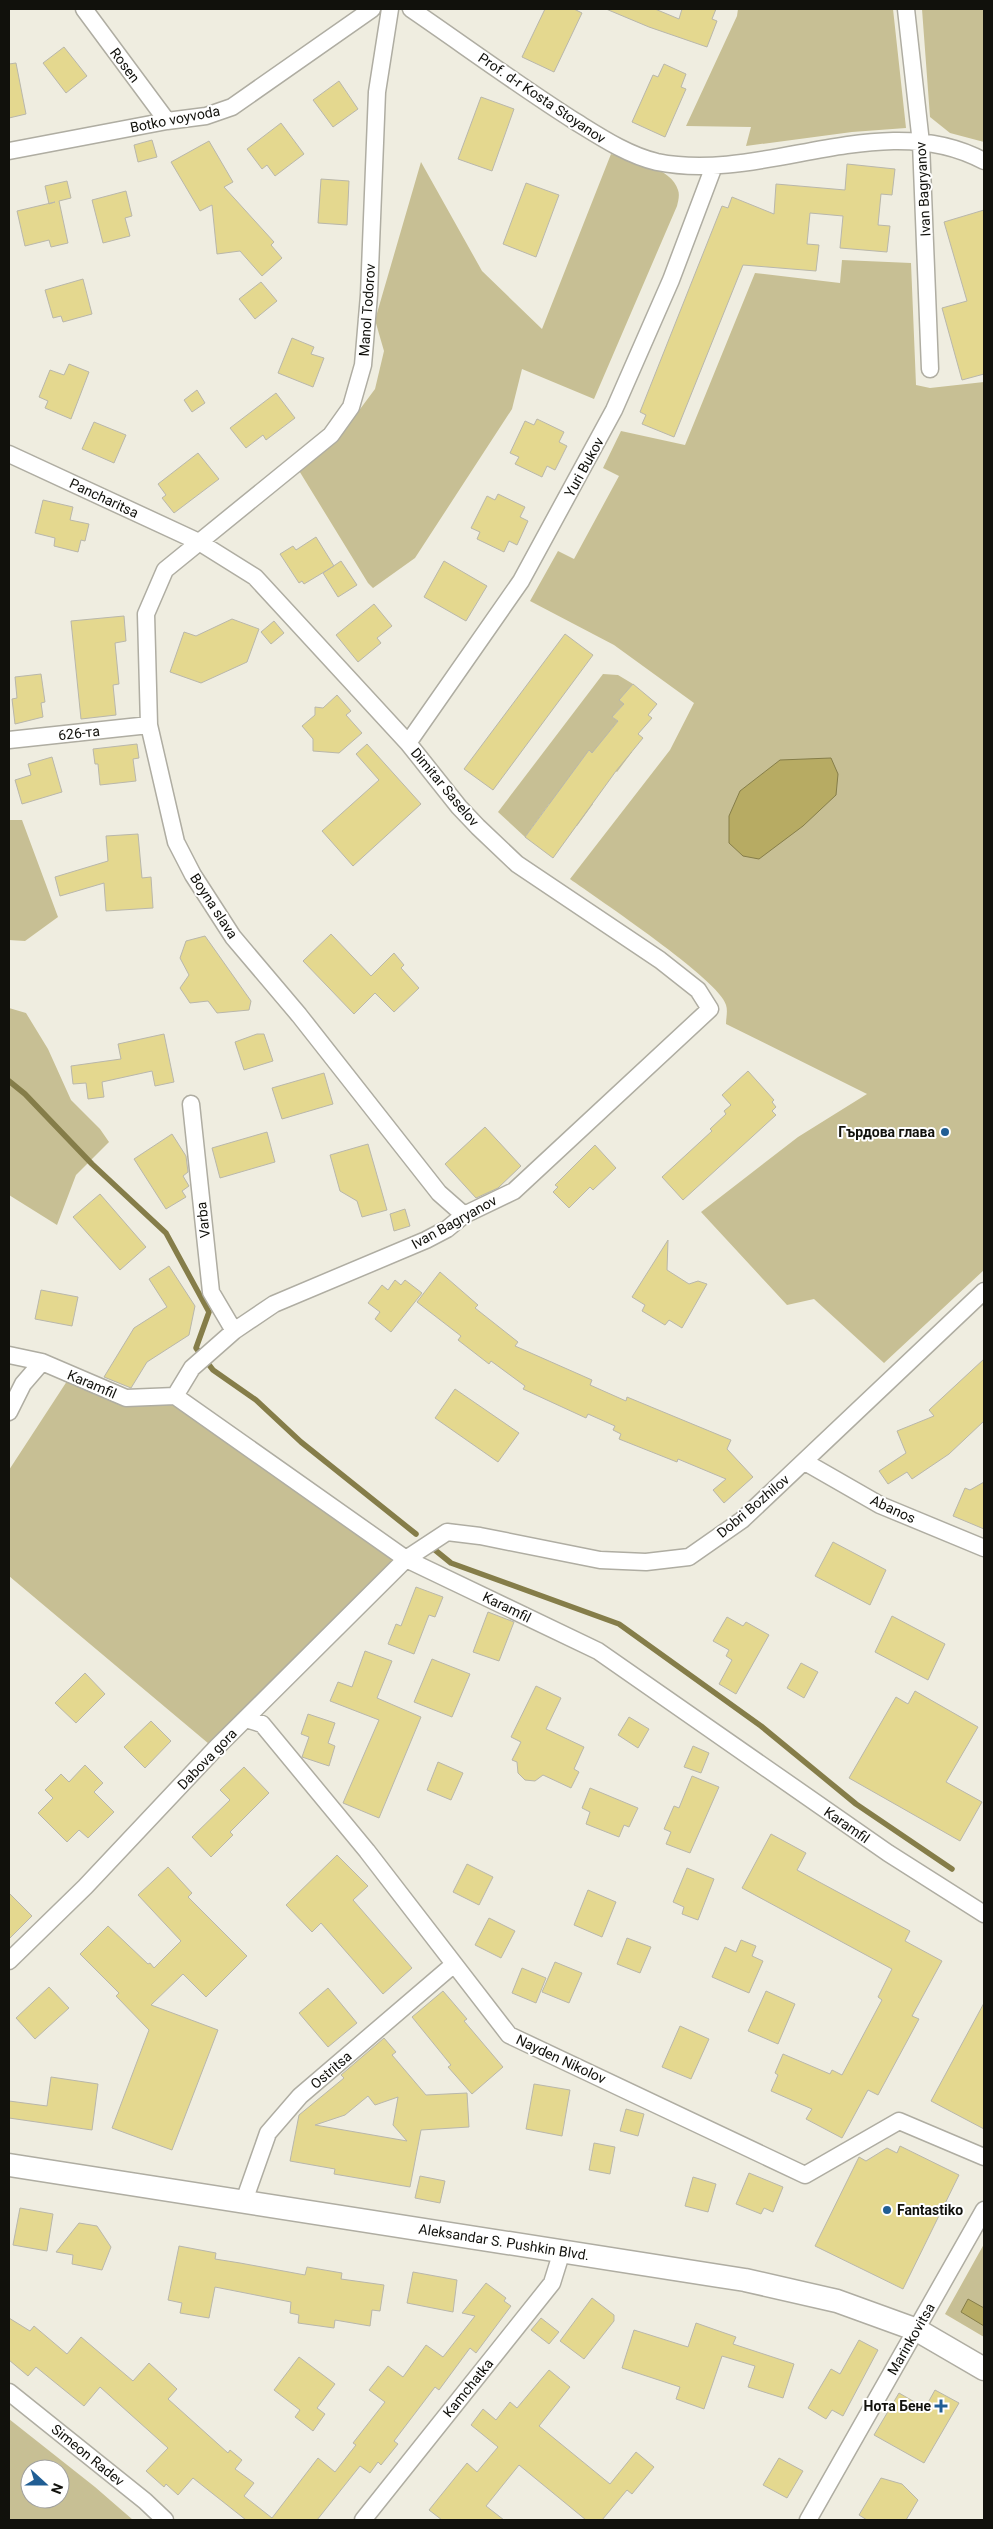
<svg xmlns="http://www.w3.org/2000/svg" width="993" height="2529" font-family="Roboto,sans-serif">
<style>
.green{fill:#c7bf94;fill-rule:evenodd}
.water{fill:#b7ab63;stroke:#857d49}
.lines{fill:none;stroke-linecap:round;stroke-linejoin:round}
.stream{stroke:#857d49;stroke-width:5.5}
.building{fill:#e4d88f;stroke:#b9b7ab;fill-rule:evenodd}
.street-casing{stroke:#afada2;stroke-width:19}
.secondary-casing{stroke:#afada2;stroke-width:25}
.street{stroke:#fff;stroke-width:16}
.secondary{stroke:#fff;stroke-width:22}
.poi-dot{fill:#215e94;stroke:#fff;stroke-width:2}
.labels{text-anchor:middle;stroke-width:4;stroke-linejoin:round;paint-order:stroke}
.street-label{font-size:14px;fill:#11110c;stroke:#fff}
.poi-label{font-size:14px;font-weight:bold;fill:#11110c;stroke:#fff;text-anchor:end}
</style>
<rect width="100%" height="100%" fill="#efede0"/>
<path class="green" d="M738,9h155l13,119 -54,4 -106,14 5,-19 -65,-1 51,-110z
M922,9h62v133l-34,-9 -20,-16z
M611,154c19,7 61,13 67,36 2,5 0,12 -1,16l-83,193 -72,-30 -10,40 -97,149 -42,30 -5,-5 -70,-114 45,-37 32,-43 9,-38 -9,-31 46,-158 61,109 60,58z
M842,260l69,3 5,122 14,3 54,-6v888l-100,93 -70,-64 -27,6 -86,-93 97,-75 69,-43 -141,-70c0,-6 2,-13 0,-19 -5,-24 -131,-108 -156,-126l100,-129 24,-47 -80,-58 -84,-44 28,-50 16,8 45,-83 -16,-8 18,-37 64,14 70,-172 85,10z
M603,674l15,1 15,9 -13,16 4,4 -12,13 6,4 -9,11 23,20 -15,20 -28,-21 -24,32 28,21 -16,22 -28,-22 -24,33 -27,-25z
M9,820h13l36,97 -33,24 -16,-1z
M9,1008l17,5 22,36 23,51 29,29 9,13 -33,33 -19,50 -48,-30z
M71,1375l55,23 49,-2 231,163 -191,190 -206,-173v-106z
M984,2244v93l-39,-23z
M9,2419l86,68 38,33h-124zM30,2469h30v30h-30z"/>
<path class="water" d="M831,758l7,16 -2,21 -33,31 -44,33 -16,-3 -14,-13v-27l11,-25 40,-31z
M968,2299l16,9v18l-23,-14z"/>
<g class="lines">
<path class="stream" d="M9,1081l16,13 67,70 74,69 43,79 -13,36 17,22 43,30 45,42 115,92
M435,1550l16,13 168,61 142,102 95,78 96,65"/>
</g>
<path class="building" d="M545,9h29l8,4 -28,59 -32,-15z
M606,9h49l24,10 3,-10h34l-4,10 5,2 -10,26 -58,-20z
M64,47l23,29 -21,17 -23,-30z
M16,63l10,51 -17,4v-54z
M664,64l22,10 -5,13 5,2 -21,48 -33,-15 21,-47 5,2z
M339,81l19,28 -25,18 -20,-27z
M481,97l33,12 -22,62 -34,-12z
M281,123l23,31 -29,22 -8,-11 -5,4 -15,-20z
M152,140l5,17 -19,5 -4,-17z
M209,141l24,41 -9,5 50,55 -3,3 11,13 -20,18 -22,-25 -23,3 -5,-49 -12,6 -29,-49z
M847,164l48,5 -3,26 -11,-1 -3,31 12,1 -3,26 -47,-4 3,-32 -33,-3 -3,31 12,1 -3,26 -73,-6 -69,172 -32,-13 4,-9 -6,-3 82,-206 6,2 4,-11 42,17 2,-30 69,6z
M321,179l28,2 -2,44 -29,-2z
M67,181l4,17 -12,3 9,42 -17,4 -2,-7 -24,6 -8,-35 38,-9 -6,2 -4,-18z
M526,183l33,12 -23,62 -33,-13z
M126,191l6,25 -7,2 5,18 -27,7 -11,-43z
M984,210v164l-22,6 -20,-72 25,-7 -23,-79z
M83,279l9,35 -29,8 -2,-6 -8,2 -8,-28z
M261,282l16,19 -22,18 -16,-20z
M292,338l22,9 -3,7 13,4 -11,29 -35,-14z
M69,364l20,8 -18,47 -26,-11 3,-7 -9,-4 11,-27 14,5z
M197,390l8,13 -13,9 -8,-12z
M276,393l19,25 -29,22 -3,-5 -17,13 -16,-20z
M537,419l27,13 -5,10 8,4 -12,24 -8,-4 -5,11 -27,-13 4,-7 -9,-4 15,-32 9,4z
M94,422l32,13 -12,28 -32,-14z
M198,453l21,26 -45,34 -12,-15 4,-3 -8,-11z
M498,494l27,13 -5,10 8,4 -11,24 -8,-4 -5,11 -27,-13 3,-7 -9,-4 16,-32 8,4z
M43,500l30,7 -3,13 19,4 -4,17 -4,-1 -3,12 -24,-6 1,-8 -20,-5z
M316,537l18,29 -30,18 -2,-3 -3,2 -19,-29 13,-8 3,4z
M341,561l16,24 -19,12 -15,-24z
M444,561l43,25 -21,35 -42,-24z
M374,604l18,22 -15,12 4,5 -23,19 -22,-27z
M124,616l2,25 -11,2 4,41 -6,1 3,30 -35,4 -10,-98z
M232,619l27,10 -12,33 -46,21 -31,-11 14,-40 12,4z
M274,621l10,12 -13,11 -10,-12z
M565,634l28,21 -100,135 -29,-21z
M41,674l4,28 -4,1 2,14 -28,7 -3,-25 5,-1 -2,-21z
M633,684l24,20 -9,11 4,3 -14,16 5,4 -27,33 -63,87 -28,-21 64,-87 3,3 26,-32 -6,-4 12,-13 -5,-4z
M337,695l14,16 -5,4 16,18 -23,20 -26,-2v-12l-11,-13 13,-11v-8l8,1z
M137,744l2,14 -6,1 3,22 -36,4 -2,-21h-3l-2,-15z
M367,744l54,60 -68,62 -31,-35 57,-51 -23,-26z
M52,757l10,35 -40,12 -7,-24 16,-5 -3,-11z
M138,834l4,44 9,-1 2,31 -47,3 -2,-28 -44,13 -5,-19 53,-16 -2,-25z
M331,934l40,42 23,-23 10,12 -3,3 18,20 -25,24 -19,-19 -21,21 -51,-53z
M205,936l46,65 -2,9 -32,3 -9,-12 -18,2 -10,-15 9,-13 -9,-17 6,-17z
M164,1034l10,48 -19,4 -3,-15 -50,11 2,15 -16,2 -2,-16 -13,1 -2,-18 50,-7 -3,-15z
M257,1034h7l9,27 -29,9 -9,-28z
M748,1071l26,29 -2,2 4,5 -4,4 4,4 -93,85 -21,-23 50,-46 -2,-2 16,-15 -2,-3 7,-6 -9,-10z
M324,1073l9,31 -51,15 -10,-31z
M485,1127l36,39 -23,22 -22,10 -31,-34z
M267,1132l8,30 -55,16 -8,-30z
M172,1134l14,22 2,16 -5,4 6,10 -7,5 4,6 -20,12 -32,-50z
M368,1144l19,66 -25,7 -5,-16 -17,-10 -10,-36z
M595,1145l21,23 -23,22 -3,-3 -21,21 -16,-16 5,-5 -3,-2z
M100,1194l46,53 -26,23 -47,-53z
M405,1209l5,17 -16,5 -4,-17z
M668,1240l-1,30 22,14 9,-3 9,3 -25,44 -13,-8 -4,5 -23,-14 3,-6 -13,-8z
M169,1266l26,40 -6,29 -42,27 -16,26 -27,-11 30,-49 33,-21 -18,-28z
M440,1272l38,33 -3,3 43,34 -3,4 77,34 -2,5 36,16 1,-4 104,43 -4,9 26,28 -29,26 -11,-13 13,-11 -48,-20 -1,3 -58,-23 2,-5 -8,-4 2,-4 -27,-12 -2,4 -63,-29 2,-3 -34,-25 -2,3 -31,-24 3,-4 -44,-34z
M395,1280l6,5 4,-5 17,13 -31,39 -16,-13 5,-7 -12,-9 14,-18 6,5z
M41,1290l37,7 -6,29 -37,-7z
M984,1359v62l-35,33 -37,25 -5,-7 -19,12 -9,-13 27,-18 -9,-22 37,-15 -5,-6z
M455,1389l64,44 -21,29 -63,-44z
M984,1482v47l-31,-13 12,-28 5,2z
M833,1542l53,28 -16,35 -55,-29z
M416,1587l27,10 -8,20 -6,-2 -15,39 -26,-10 8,-20 5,2z
M488,1612l26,10 -15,39 -26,-9z
M892,1616l53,28 -17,36 -53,-28z
M727,1617l16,9 3,-4 23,13 -33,59 -17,-10 13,-24 -6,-4 3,-6 -16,-9z
M365,1651l27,10 -15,37 44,19 -42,101 -36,-15 36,-83 -49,-19 8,-19 14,5z
M432,1659l38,15 -18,43 -38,-15z
M801,1663l17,9 -14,26 -17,-10z
M85,1673l20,21 -29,29 -21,-20z
M536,1686l25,12 -15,31 38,18 -10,22 5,3 -8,16 -28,-13 -8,6 -10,-1 -7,-7 -1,-11 -5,-2 9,-18 -10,-5z
M915,1691l63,36 -32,55 36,20 -22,39 -111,-63 47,-81 12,7z
M308,1714l27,9 -7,20 7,3 -6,20 -27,-9 7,-20 -8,-3z
M629,1717l20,12 -11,19 -20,-13z
M151,1721l20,20 -26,27 -21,-21z
M693,1746l16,7 -8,20 -17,-6z
M438,1762l25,11 -12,27 -24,-10z
M85,1765l18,18 -9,9 20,20 -26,26 -9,-8 -12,12 -29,-29 15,-15 -8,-8 16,-16 8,8z
M244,1767l25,26 -39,39 3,3 -22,22 -19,-20 38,-37 -10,-10z
M692,1776l27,11 -29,66 -24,-9 5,-12 -7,-3 10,-23 5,2z
M590,1788l48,20 -9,19 -5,-2 -5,12 -33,-13 4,-12 -8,-4z
M771,1834l35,19 -9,17 113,61 -5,10 37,20 -30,55 7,3 -41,76 -10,-5 -26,48 -36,-19 6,-10 -41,-18 7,-16 -3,-2 8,-19 47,20 2,-4 10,5 40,-75 -4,-3 14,-28 -150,-81z
M337,1855l31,31 -15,14 59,68 -29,26 -62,-71 -9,9 -26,-27z
M467,1864l26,13 -14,28 -26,-13z
M168,1867l24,26 -4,4 59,59 -41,41 -23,-23 -32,31 67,25 -46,120 -60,-22 37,-98 -33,-34 3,-3 -39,-39 28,-28 40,38 2,-1 4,5 27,-27 -43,-46z
M687,1868l27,11 -16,41 -16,-6 2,-7 -11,-5z
M588,1890l28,12 -14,35 -28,-12z
M9,1893l23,23 -23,23z
M489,1918l26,13 -14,27 -26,-13z
M627,1938l24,9 -11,26 -23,-9z
M741,1940l15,6 -4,10 11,5 -14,32 -37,-16 13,-30 11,5z
M555,1962l27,11 -13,30 -27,-11z
M522,1968l24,10 -10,25 -24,-10z
M49,1987l20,21 -34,31 -19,-21z
M328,1988l29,35 -29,24 -29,-34z
M443,1991l24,28 -3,2 39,46 -31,27 -24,-27 3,-2 -39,-48z
M766,1991l29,13 -17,40 -30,-13z
M984,2003v126l-53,-28z
M680,2026l29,13 -18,40 -29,-12z
M384,2038l12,14 -4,3 34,40 41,-2 2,34 -48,3 -11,57 -76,-13 1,-5 -45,-8 9,-46 45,-37 -3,-3zM368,2096l7,9 23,-8 -5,28 14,16 -92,-16 30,-10z
M51,2077l47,7 -6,46 -83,-12v-17l38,5z
M534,2084l36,6 -8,46 -36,-7z
M626,2109l18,5 -6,22 -18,-5z
M594,2143l21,4 -5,27 -21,-4z
M900,2146l59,29 -56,114 -88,-43 44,-89 7,4 21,-13 10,5z
M749,2173l34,14 -10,25 -9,-4 -3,6 -25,-10z
M420,2176l25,5 -5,22 -25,-5z
M693,2177l23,7 -8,28 -23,-6z
M20,2208l33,6 -6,37 -34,-6z
M79,2223l18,3 14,21 -9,23 -30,-6 1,-9 -17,-3z
M179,2246l37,7 -1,6 25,4 65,12 2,-8 35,6 -1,6 43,6 -4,26 -8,-1 -2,16 -35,-6 -1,8 -36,-5 1,-8 -9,-2 1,-11 -76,-15 -6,31 -29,-5 2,-10 -14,-3z
M413,2272l44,8 -4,32 -46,-9z
M486,2283l20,15 -2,3 7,5 -35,47 -6,-5 -31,42 -4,-3 -41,54 4,3 -17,21 -3,-3 -8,11 -10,-7 -43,54h-71l-53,-42 -15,17 -12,-11 -2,3 -18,-16 22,-23 -68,-61 -16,19 -48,-39 -8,9 -19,-16v-42l21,13 4,-5 33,28 14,-17 52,44 16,-18 28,26 -9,10 60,54 2,-3 12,10 -7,9 19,14 -10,13 28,22 46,-60 17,14 21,-27 -3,-2 32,-41 -16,-12 19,-24 15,11 23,-32 17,12 32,-41 -13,-3z
M592,2298l22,17v6l-30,38 -24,-18z
M541,2318l18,14 -10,12 -18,-14z
M696,2323l40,14 -3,7 61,20 -11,34 -35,-11 7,-21 -33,-10 -18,53 -28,-10 4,-12 -58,-19 12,-38 54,17z
M859,2340l19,10 -35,66 -11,-6 -6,9 -18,-11 23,-39 9,5z
M299,2357l36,27 -18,24 8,6 -12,17 -18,-14 5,-7 -26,-20z
M549,2370l21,17 -31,39 71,58 26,-32 18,15 -22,27 -5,-4 -25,30h-16l-67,-55 -33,41 18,14h-62l-13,-10 38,-47 10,9 21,-25 -27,-22 12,-16 13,11 14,-18 7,6z
M935,2390l24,13 -35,60 -50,-28 25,-42 26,15z
M779,2458l24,13 -16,27 -24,-13z
M881,2478l21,6 16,16 -12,20h-39l-8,-5z"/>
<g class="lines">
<g class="street-casing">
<path id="street" d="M84,9l83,112
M390,9l-13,83 -8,203 -6,70 -12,42 -20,28 -166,135 -19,44 3,111 27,117 17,33 40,62 66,78 140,178 25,22
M411,9c54,37 107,76 162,111 26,16 54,35 84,42 107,22 225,-56 327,-1
M906,9l15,134 9,226
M9,151l158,-30 39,-5 26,-9 140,-98
M9,454l190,88 56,35 153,166 51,64 19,20 39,37 143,96 38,30 12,19 -196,182 -50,24 -17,14 -21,11 -152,64 -40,27 -42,37 -17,28
M9,740l140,-15
M408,743l113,-162 93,-171 57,-130 43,-114
M191,1104l20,188 23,39
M9,1355l33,7 84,36 49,-2 231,163 192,92 290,202 96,61
M9,1412l14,-28 19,-22
M805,1462l75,43 104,43
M246,1719l16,5 105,127 142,184 296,140 94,-54 85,36
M9,1961l76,-74 130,-138 191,-190 41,-27 33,4 120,24 46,2 43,-5 53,-37 242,-229
M244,2201l24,-68 32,-37 153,-131
M9,2392l136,109 20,19
M363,2520l189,-237 10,-32
M808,2520l176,-310"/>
</g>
<g class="secondary-casing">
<path id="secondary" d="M9,2165l736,115 92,21 80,29 67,39"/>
</g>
<use href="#street" class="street"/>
<use href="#secondary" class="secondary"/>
</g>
<g class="poi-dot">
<circle cx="945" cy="1132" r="5"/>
<circle cx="887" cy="2210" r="5"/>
<path d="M938.5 2398.5h5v5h5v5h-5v5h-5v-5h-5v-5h5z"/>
</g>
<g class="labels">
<g class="street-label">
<text transform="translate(125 65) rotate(53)" y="5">Rosen</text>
<text transform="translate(542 98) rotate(34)" y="5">Prof. d-r Kosta Stoyanov</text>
<text transform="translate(175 119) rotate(-11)" y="5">Botko voyvoda</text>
<text transform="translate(923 189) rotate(-93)" y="5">Ivan Bagryanov</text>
<text transform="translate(367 310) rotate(-86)" y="5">Manol Todorov</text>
<text transform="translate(584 467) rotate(-61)" y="5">Yuri Bukov</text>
<text transform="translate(104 498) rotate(25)" y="5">Pancharitsa</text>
<text transform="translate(79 733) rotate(-6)" y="5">626-та</text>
<text transform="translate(445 787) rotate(50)" y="5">Dimitar Saselov</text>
<text transform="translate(214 906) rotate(57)" y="5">Boyna slava</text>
<text transform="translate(203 1220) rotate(-96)" y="5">Varba</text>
<text transform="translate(454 1222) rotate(-29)" y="5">Ivan Bagryanov</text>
<text transform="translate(92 1384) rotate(23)" y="5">Karamfil</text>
<text transform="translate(753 1506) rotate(-40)" y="5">Dobri Bozhilov</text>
<text transform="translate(893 1509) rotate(25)" y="5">Abanos</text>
<text transform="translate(507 1607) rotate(26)" y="5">Karamfil</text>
<text transform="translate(207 1759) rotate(-46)" y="5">Dabova gora</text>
<text transform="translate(847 1825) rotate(35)" y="5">Karamfil</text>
<text transform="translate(561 2059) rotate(25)" y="5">Nayden Nikolov</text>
<text transform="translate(331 2070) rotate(-41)" y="5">Ostritsa</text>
<text transform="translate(504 2242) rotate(9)" y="5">Aleksandar S. Pushkin Blvd.</text>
<text transform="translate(911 2339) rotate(-60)" y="5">Marinkovitsa</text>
<text transform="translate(468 2388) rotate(-51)" y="5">Kamchatka</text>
<text transform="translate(88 2455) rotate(39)" y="5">Simeon Radev</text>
</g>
<g class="poi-label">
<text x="935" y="1137">Гърдова глава</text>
<text x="897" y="2215" text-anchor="start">Fantastiko</text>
<text x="931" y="2411">Нота Бене</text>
</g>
</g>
<rect width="993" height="2529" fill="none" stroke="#11110c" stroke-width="20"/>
<g transform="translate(45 2484) rotate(111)"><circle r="24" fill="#ffffff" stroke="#a0a09e"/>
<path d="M0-4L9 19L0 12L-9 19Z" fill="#215e94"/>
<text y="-8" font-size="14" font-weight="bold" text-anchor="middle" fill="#11110c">N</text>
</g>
</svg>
